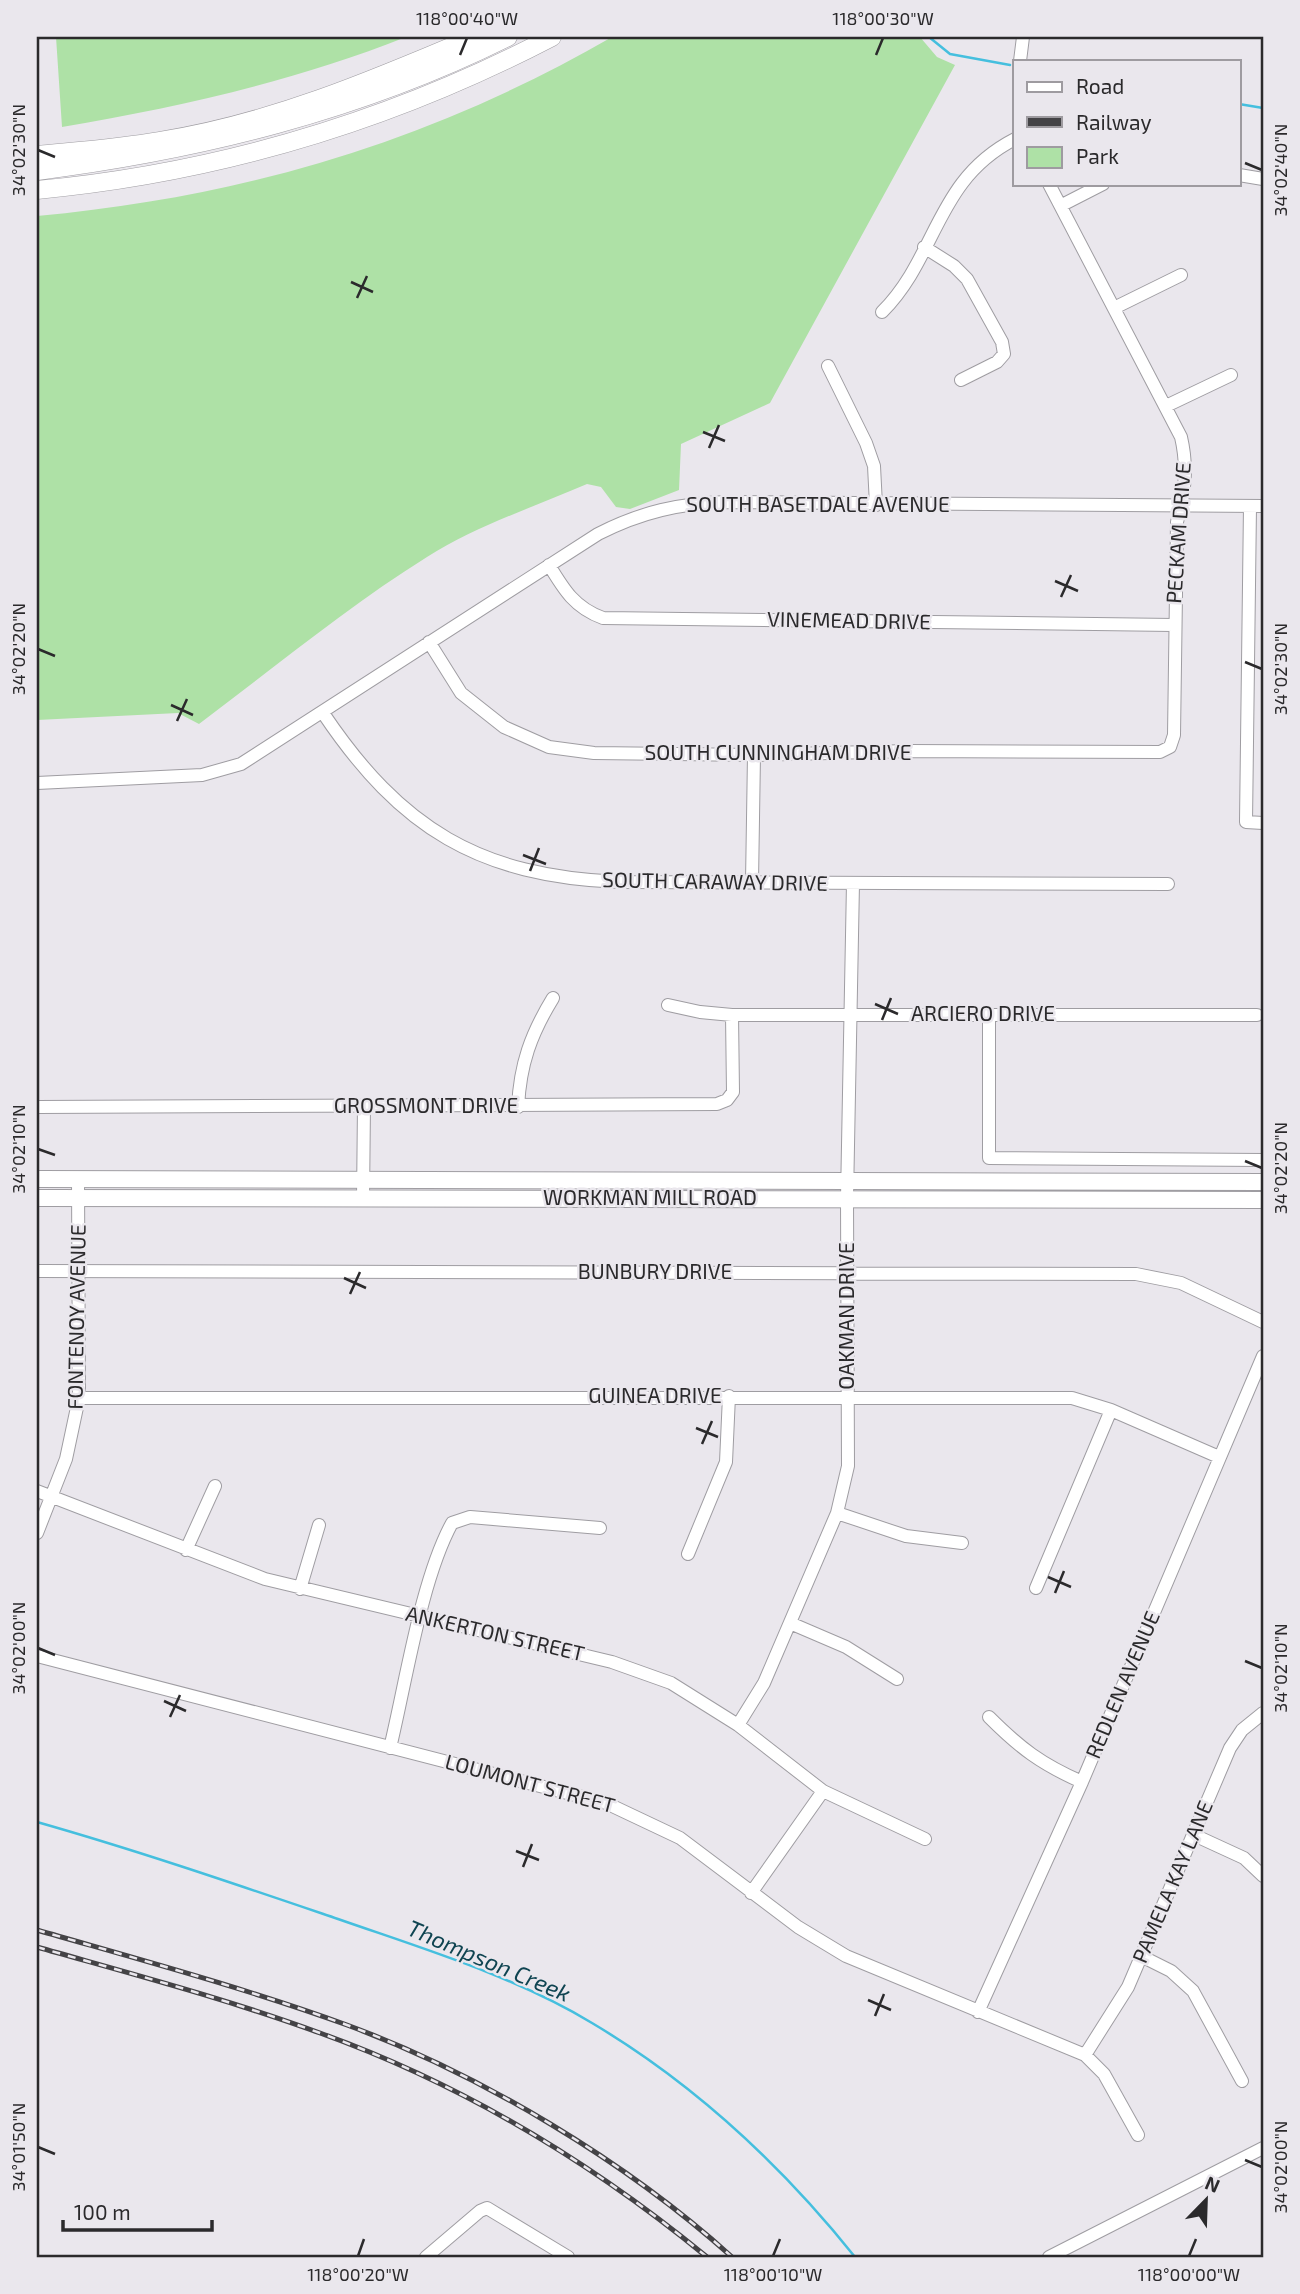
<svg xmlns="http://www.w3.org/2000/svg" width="1300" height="2294" font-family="'Exo 2',sans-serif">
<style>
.green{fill:#aee1a6}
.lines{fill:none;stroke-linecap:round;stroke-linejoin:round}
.stream{stroke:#45bfde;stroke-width:2.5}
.minor-casing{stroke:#9f9da2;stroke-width:14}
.major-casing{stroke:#9f9da2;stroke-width:18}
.highway-casing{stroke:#9f9da2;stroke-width:19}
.minor{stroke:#fff;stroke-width:12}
.major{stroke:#fff;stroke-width:16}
.highway{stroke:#fff;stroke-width:18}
.rail-casing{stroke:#444346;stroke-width:5}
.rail{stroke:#eae7ed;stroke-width:2.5;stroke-dasharray:8;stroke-linecap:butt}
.ticks{fill:none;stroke:#2b2a2c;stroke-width:2.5}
.labels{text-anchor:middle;stroke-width:5;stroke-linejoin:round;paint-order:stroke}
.street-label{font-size:21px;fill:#2b2a2c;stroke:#eae7ed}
.water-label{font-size:23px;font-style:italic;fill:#0f4451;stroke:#eae7ed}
.neatline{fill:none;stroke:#2b2a2c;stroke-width:2.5}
.ticks-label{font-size:18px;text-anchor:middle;fill:#2b2a2c}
</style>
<rect width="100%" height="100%" fill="#eae7ed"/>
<path class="green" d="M56,37h350c-111,44 -226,70 -344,90z
M612,37h308l17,20 18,8 -185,338 -89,41 -2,46 -49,19 -14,-2 -15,-20 -14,-3c-53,23 -111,42 -160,73 -80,50 -153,111 -228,167l-21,-11 -141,7v-504c207,-19 395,-75 575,-179z"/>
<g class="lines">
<path class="stream" d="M929,37l21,17 60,11
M1239,104l24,4
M37,1822c102,29 201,63 301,97 86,30 176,57 254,104 101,60 190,143 263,234"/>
<g class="minor-casing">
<path id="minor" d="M1020,61l3,-24
M1239,175l24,4
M1062,205l41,-21
M924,247l30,19 13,13 35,63 2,12 -7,8 -36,18
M1114,308l67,-33
M882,312c56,-56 53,-132 133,-173
M828,366l38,77 8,23 2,39
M1166,406l65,-31
M1250,506l-4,316 17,1
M549,565c15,25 26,43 54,53l571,7
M429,642l32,51 43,34 45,20 45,6 160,2 154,-4 252,1 10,-5 4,-12 3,-213c8,-30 11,-55 4,-85l-132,-253
M323,713c78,116 156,163 296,169l549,2
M37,783l165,-8 39,-11 357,-230c43,-22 82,-31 130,-32l535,4
M752,882l2,-127
M668,1005l32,7 32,3h525
M989,1014v144l274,2
M37,1107l680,-3 10,-4 6,-8 -1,-77
M518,1107c2,-43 13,-73 35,-109
M363,1199l1,-94
M37,1271l1099,3 45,9 82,39
M79,1398h993l39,12 108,47
M37,1491l228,88 347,83 59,21 67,42 85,66 102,48
M837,1513l69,23 56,7
M37,1533l29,-74 13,-61 -1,-219
M186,1550l29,-64
M688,1554l38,-92 3,-66
M1036,1588l75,-178
M300,1589l19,-64
M790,1623l56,24 51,32
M37,1656l569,147 74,35 118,89 48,29 239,99 19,19 34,61
M989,1717c31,31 52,47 93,65
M738,1725l26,-42 73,-170 11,-47 -1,-268 6,-315
M390,1748c16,-66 31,-168 62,-225l18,-6 130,11
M1194,1835l50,23 19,18
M751,1893l72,-102
M1141,1956l30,15 22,20 49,90
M978,2012l104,-230 181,-426
M1085,2055l43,-68 102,-239 12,-18 21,-17
M426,2257l54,-46 7,-3 81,49
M1049,2257l214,-109"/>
</g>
<g class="major-casing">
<path id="major" d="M37,1179l1226,3
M37,1198l1226,2"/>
</g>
<g class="highway-casing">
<path id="highway" d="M37,155c40,-4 82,-7 122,-14 110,-17 214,-61 315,-104
M37,171c163,-21 323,-60 471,-134
M37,190c180,-17 354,-69 515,-153"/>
</g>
<use href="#minor" class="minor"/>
<use href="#major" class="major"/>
<use href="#highway" class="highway"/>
<g class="rail-casing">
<path id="rail" d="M37,1930c104,30 208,58 310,95 133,49 280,137 385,232
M37,1947c95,27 190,52 283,86 142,51 271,129 387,224"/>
</g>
<use href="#rail" class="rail"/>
</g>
<path class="ticks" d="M460,55l7,-17M876,55l7,-17M38,150l17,7M1245,163l17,7M351,282l22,10M357,298l10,-22M703,432l22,9M709,448l10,-23M1055,581l23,10M1061,597l10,-22M38,649l17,7M1245,662l17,7M171,705l22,10M177,721l10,-22M523,855l23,9M530,871l9,-23M875,1004l23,10M882,1020l9,-22M38,1149l17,6M1245,1161l17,7M344,1278l22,10M350,1294l10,-22M696,1428l22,9M702,1444l10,-23M1048,1577l23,10M1055,1593l9,-22M38,1648l17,7M1245,1661l17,7M164,1701l22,10M170,1717l10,-22M516,1851l23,9M523,1867l9,-23M868,2000l23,10M875,2016l9,-22M38,2147l17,7M1245,2160l17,7M358,2256l6,-17M773,2256l7,-17M1189,2256l7,-17"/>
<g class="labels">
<g class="street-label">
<text x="818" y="512">SOUTH BASETDALE AVENUE</text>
<text transform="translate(1179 533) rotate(-86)" y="7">PECKAM DRIVE</text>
<text transform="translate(849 621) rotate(1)" y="7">VINEMEAD DRIVE</text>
<text x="778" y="760">SOUTH CUNNINGHAM DRIVE</text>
<text transform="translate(715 882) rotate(1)" y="7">SOUTH CARAWAY DRIVE</text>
<text x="983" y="1021">ARCIERO DRIVE</text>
<text x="426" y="1113">GROSSMONT DRIVE</text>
<text x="650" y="1205">WORKMAN MILL ROAD</text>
<text x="655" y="1279">BUNBURY DRIVE</text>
<text transform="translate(847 1316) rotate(-90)" y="7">OAKMAN DRIVE</text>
<text transform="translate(77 1317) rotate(-89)" y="7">FONTENOY AVENUE</text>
<text x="655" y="1403">GUINEA DRIVE</text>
<text transform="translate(495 1634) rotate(13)" y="7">ANKERTON STREET</text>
<text transform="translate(1123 1685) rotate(-67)" y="7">REDLEN AVENUE</text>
<text transform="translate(530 1784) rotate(15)" y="7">LOUMONT STREET</text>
<text transform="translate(1173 1882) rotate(-67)" y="7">PAMELA KAY LANE</text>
</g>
<g class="water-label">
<text transform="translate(489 1961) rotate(23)" y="8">Thompson Creek</text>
</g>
</g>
<rect width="1300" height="2294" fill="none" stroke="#eae7ed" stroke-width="77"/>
<rect x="1013" y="60" width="228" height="126" fill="#eae7ed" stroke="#9e9ba0" stroke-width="2"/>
<rect x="1027" y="82" width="35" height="10" fill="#ffffff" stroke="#9e9ba0" stroke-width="2"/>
<text x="1076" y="94" font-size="21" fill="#2b2a2c">Road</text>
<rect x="1027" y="117" width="35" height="10" fill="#444346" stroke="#9e9ba0" stroke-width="2"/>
<text x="1076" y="130" font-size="21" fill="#2b2a2c">Railway</text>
<rect x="1027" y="147" width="35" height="21" fill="#aee1a6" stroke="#9e9ba0" stroke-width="2"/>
<text x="1076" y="164" font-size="21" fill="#2b2a2c">Park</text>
<g transform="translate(1206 2200) rotate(23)" stroke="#eae7ed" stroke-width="5" paint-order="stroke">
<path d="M0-5L12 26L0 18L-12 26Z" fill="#2b2a2c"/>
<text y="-10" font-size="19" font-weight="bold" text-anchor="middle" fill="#2b2a2c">N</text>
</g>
<path d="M63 2220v10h149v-10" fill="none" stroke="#2b2a2c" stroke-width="3.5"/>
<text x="74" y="2220" font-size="21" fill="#2b2a2c" stroke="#eae7ed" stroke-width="5" paint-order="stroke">100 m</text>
<rect x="38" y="38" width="1224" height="2218" class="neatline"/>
<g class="ticks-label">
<text x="467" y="25">118°00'40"W</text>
<text x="883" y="25">118°00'30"W</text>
<text transform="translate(19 150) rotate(-90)" y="6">34°02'30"N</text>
<text transform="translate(1281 170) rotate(-90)" y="6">34°02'40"N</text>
<text transform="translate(19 649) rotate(-90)" y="6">34°02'20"N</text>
<text transform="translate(1281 669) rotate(-90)" y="6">34°02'30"N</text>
<text transform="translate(19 1149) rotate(-90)" y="6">34°02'10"N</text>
<text transform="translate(1281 1168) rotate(-90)" y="6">34°02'20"N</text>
<text transform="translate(19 1648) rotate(-90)" y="6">34°02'00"N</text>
<text transform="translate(1281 1668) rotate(-90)" y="6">34°02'10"N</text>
<text transform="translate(19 2147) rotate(-90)" y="6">34°01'50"N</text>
<text transform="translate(1281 2167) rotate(-90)" y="6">34°02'00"N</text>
<text x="358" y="2281">118°00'20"W</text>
<text x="773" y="2281">118°00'10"W</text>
<text x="1189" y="2281">118°00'00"W</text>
</g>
</svg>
